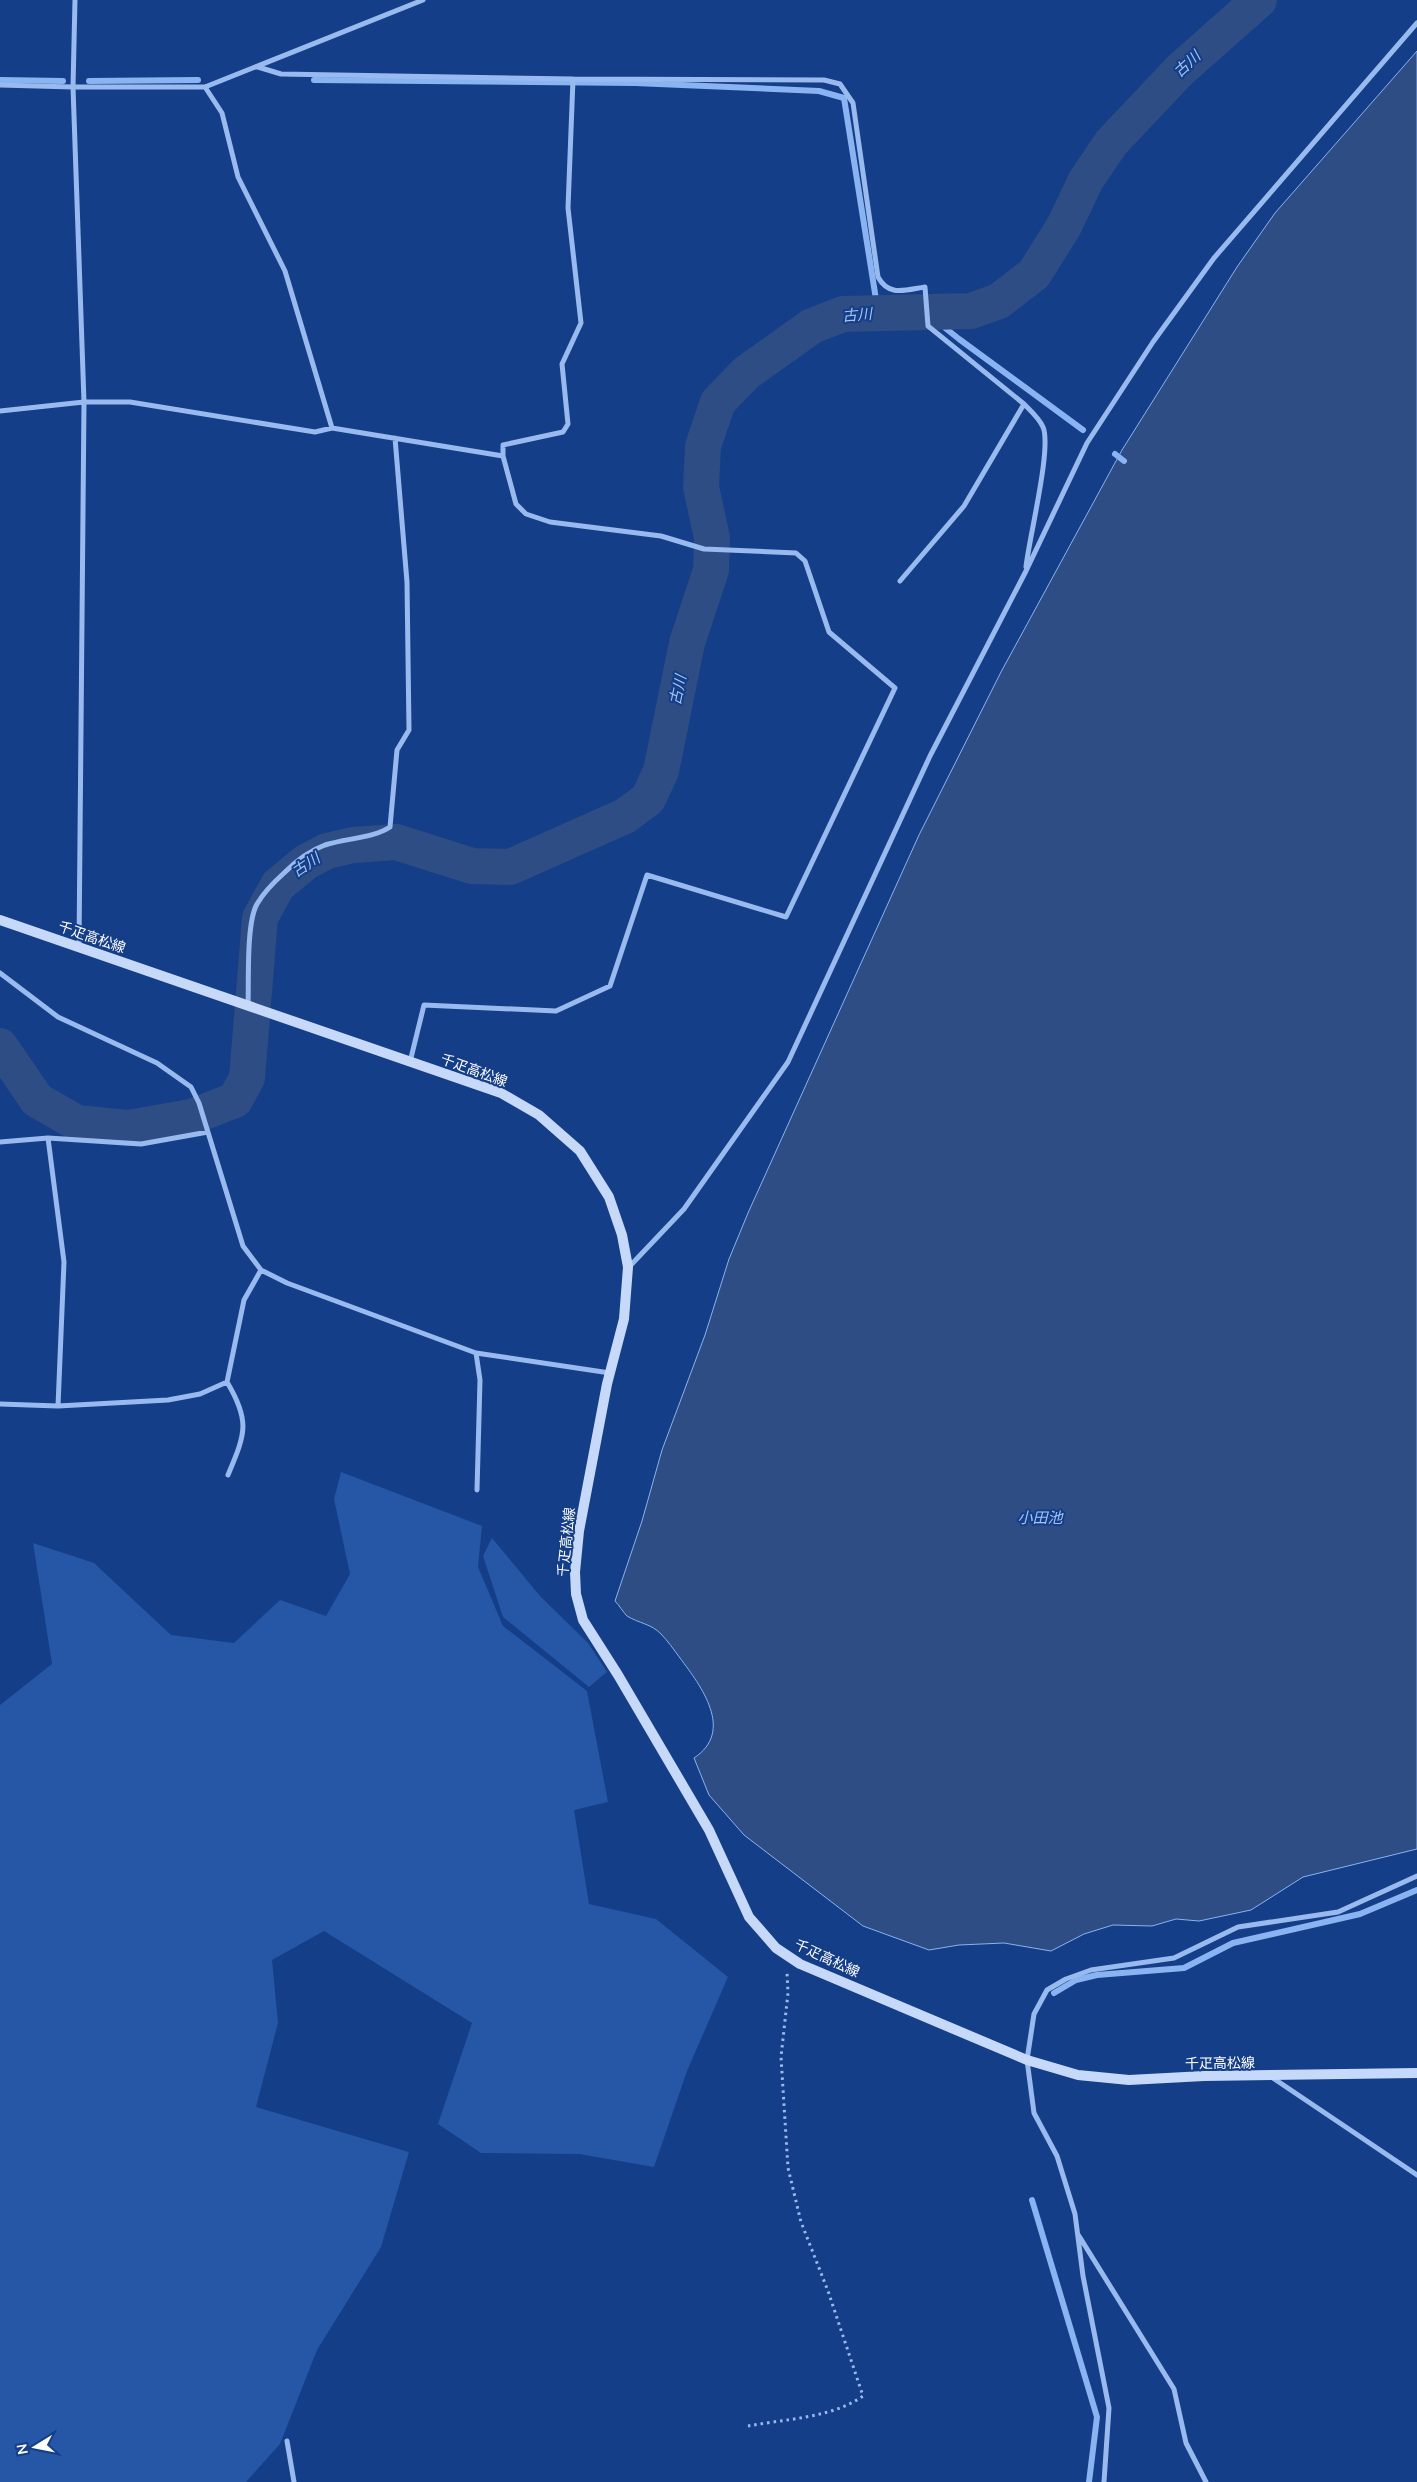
<svg xmlns="http://www.w3.org/2000/svg" width="1417" height="2482" font-family="'Nunito Sans','Noto Sans JP',sans-serif">
<style>
.green{fill:#2656a6}
.water{fill:#2d4d84;stroke:#8ab3f2}
.lines{fill:none;stroke-linecap:round;stroke-linejoin:round}
.stream{stroke:#8ab3f2;stroke-width:6}
.river{stroke:#2d4d84;stroke-width:36}
.path{stroke:#99baef;stroke-width:3;stroke-dasharray:2.5 4;stroke-linecap:butt}
.street{stroke:#99baef;stroke-width:5}
.secondary{stroke:#c6d9fb;stroke-width:10}
.labels{text-anchor:middle;stroke-width:4;stroke-linejoin:round;paint-order:stroke}
.street-label{font-size:14px;fill:#fff;stroke:#143e87}
.water-label{font-size:15px;font-style:italic;fill:#a4c4f7;stroke:#143e87}
</style>
<rect width="100%" height="100%" fill="#143e87"/>
<path class="green" d="M341,1472l141,54 -4,41 25,59 84,65 21,111 -34,8 15,94 67,15 72,58 -41,94 -33,96 -75,-13 -98,-1 -43,-29 34,-101 -148,-92 -52,29 6,63 -22,84 153,45 -28,95 -64,103 -37,94 -34,38h-246v-777l52,-41 -19,-121 61,20 77,72 63,8 46,-43 46,16 24,-42 -16,-75z
M492,1538l48,58 48,47 19,29 -18,15 -86,-70 -20,-61z"/>
<path class="water" d="M1417,51v1798l-114,28 -52,33 -52,11 -23,-2 -24,7 -39,-1 -29,9 -33,17 -47,-8 -45,2 -30,5 -66,-24 -119,-91 -35,-40 -15,-37c41,-27 7,-72 -14,-100 -6,-8 -12,-17 -19,-24 -9,-10 -23,-11 -34,-18 -4,-4 -8,-11 -12,-15l27,-80 20,-71 43,-115 24,-76 19,-46 171,-378 82,-163 121,-222 115,-183 38,-54z"/>
<g class="lines">
<path class="stream" d="M0,80l63,1
M314,80l321,3 184,8 25,7 34,214
M89,81l109,-1
M931,311l3,8 25,20 124,91
M1115,454l9,7
M1054,1993l22,-13 21,-5 87,-7 49,-25 127,-29 57,-24
M1032,2200l65,217 -8,65"/>
<path class="river" d="M0,1046l37,54 40,23 51,5 63,-11 44,-17 12,-22 13,-160 18,-33 28,-23 21,-11 26,-6 43,-3 76,24 38,1 115,-51 23,-17 13,-28 26,-128 24,-73 1,-32 -11,-51 2,-41 15,-44 28,-29 66,-47 31,-12 128,-3 28,-10 35,-27 30,-48 22,-46 25,-37 69,-73 79,-70"/>
<path class="path" d="M748,2426c37,-7 84,-8 115,-30l-35,-105 -27,-69 -13,-54 -7,-111 7,-64 -1,-21"/>
<path class="street" d="M75,0l-2,87 11,315 -5,545
M258,67l23,7 292,5 251,1 16,4 13,19 25,174c11,20 27,13 47,10l3,39 96,78c7,7 15,14 19,23 9,21 -14,111 -17,140
M0,85l73,2h132l218,-87
M205,87l17,26 16,64 47,94 47,157
M0,411l84,-9h46l185,30 17,-4 171,28 13,48 10,10 24,8 111,14 43,13 92,4 9,8 24,71 66,56 -109,229 -139,-42 -37,111 -54,25 -132,-6 -14,57
M503,456v-11l60,-13 5,-8 -6,-60 19,-41 -13,-115 5,-129
M900,581l64,-75 60,-102
M0,973l58,44 99,46 34,24 8,16 44,143 18,24 26,13 189,70 134,20
M248,1006c1,-24 -2,-83 9,-102 7,-12 17,-22 27,-31 11,-11 27,-23 41,-28 22,-7 49,-7 65,-18l7,-77 12,-20 -2,-148 -12,-144
M48,1138l93,6 67,-12
M0,1142l48,-4 16,124 -6,144
M629,1267l55,-58 104,-147 142,-306 96,-185 61,-128 66,-101 61,-84 203,-235
M476,1353l4,27 -3,110
M227,1382c24,40 18,52 1,93
M0,1404l58,2 110,-6 32,-6 27,-12 17,-82 17,-30
M1270,2076l147,99
M1079,2236l95,153 12,54 20,39
M287,2441l7,41
M1104,2482l5,-74 -26,-132 -8,-62 -18,-58 -23,-43 -7,-53 7,-46 13,-24 19,-11 25,-9 83,-12 64,-31 100,-15 79,-36"/>
<path class="secondary" d="M0,920l501,173 38,22 41,36 29,46 13,38 6,32 -4,52 -17,65 -28,147 -4,41 1,22 7,26 35,55 91,155 40,87 27,31 24,16 227,96 51,15 51,5 75,-4 213,-3"/>
</g>
<g class="labels">
<g class="street-label">
<text transform="translate(92 937) rotate(19)" y="5">千疋高松線</text>
<text transform="translate(474 1070) rotate(20)" y="5">千疋高松線</text>
<text transform="translate(566 1542) rotate(-84)" y="5">千疋高松線</text>
<text transform="translate(827 1958) rotate(25)" y="5">千疋高松線</text>
<text transform="translate(1220 2063) rotate(-1)" y="5">千疋高松線</text>
</g>
<g class="water-label">
<text transform="translate(1187 64) rotate(-43)" y="5">古川</text>
<text transform="translate(857 315) rotate(-5)" y="5">古川</text>
<text transform="translate(678 690) rotate(-78)" y="5">古川</text>
<text transform="translate(306 865) rotate(-34)" y="5">古川</text>
<text x="1040" y="1523">小田池</text>
</g>
</g>
<g transform="translate(35 2447) rotate(260)" stroke="#143e87" stroke-width="4" paint-order="stroke">
<path d="M0-4L9 19L0 12L-9 19Z" fill="#ffffff"/>
<text y="-8" font-size="14" font-weight="bold" text-anchor="middle" fill="#ffffff">N</text>
</g>
</svg>
